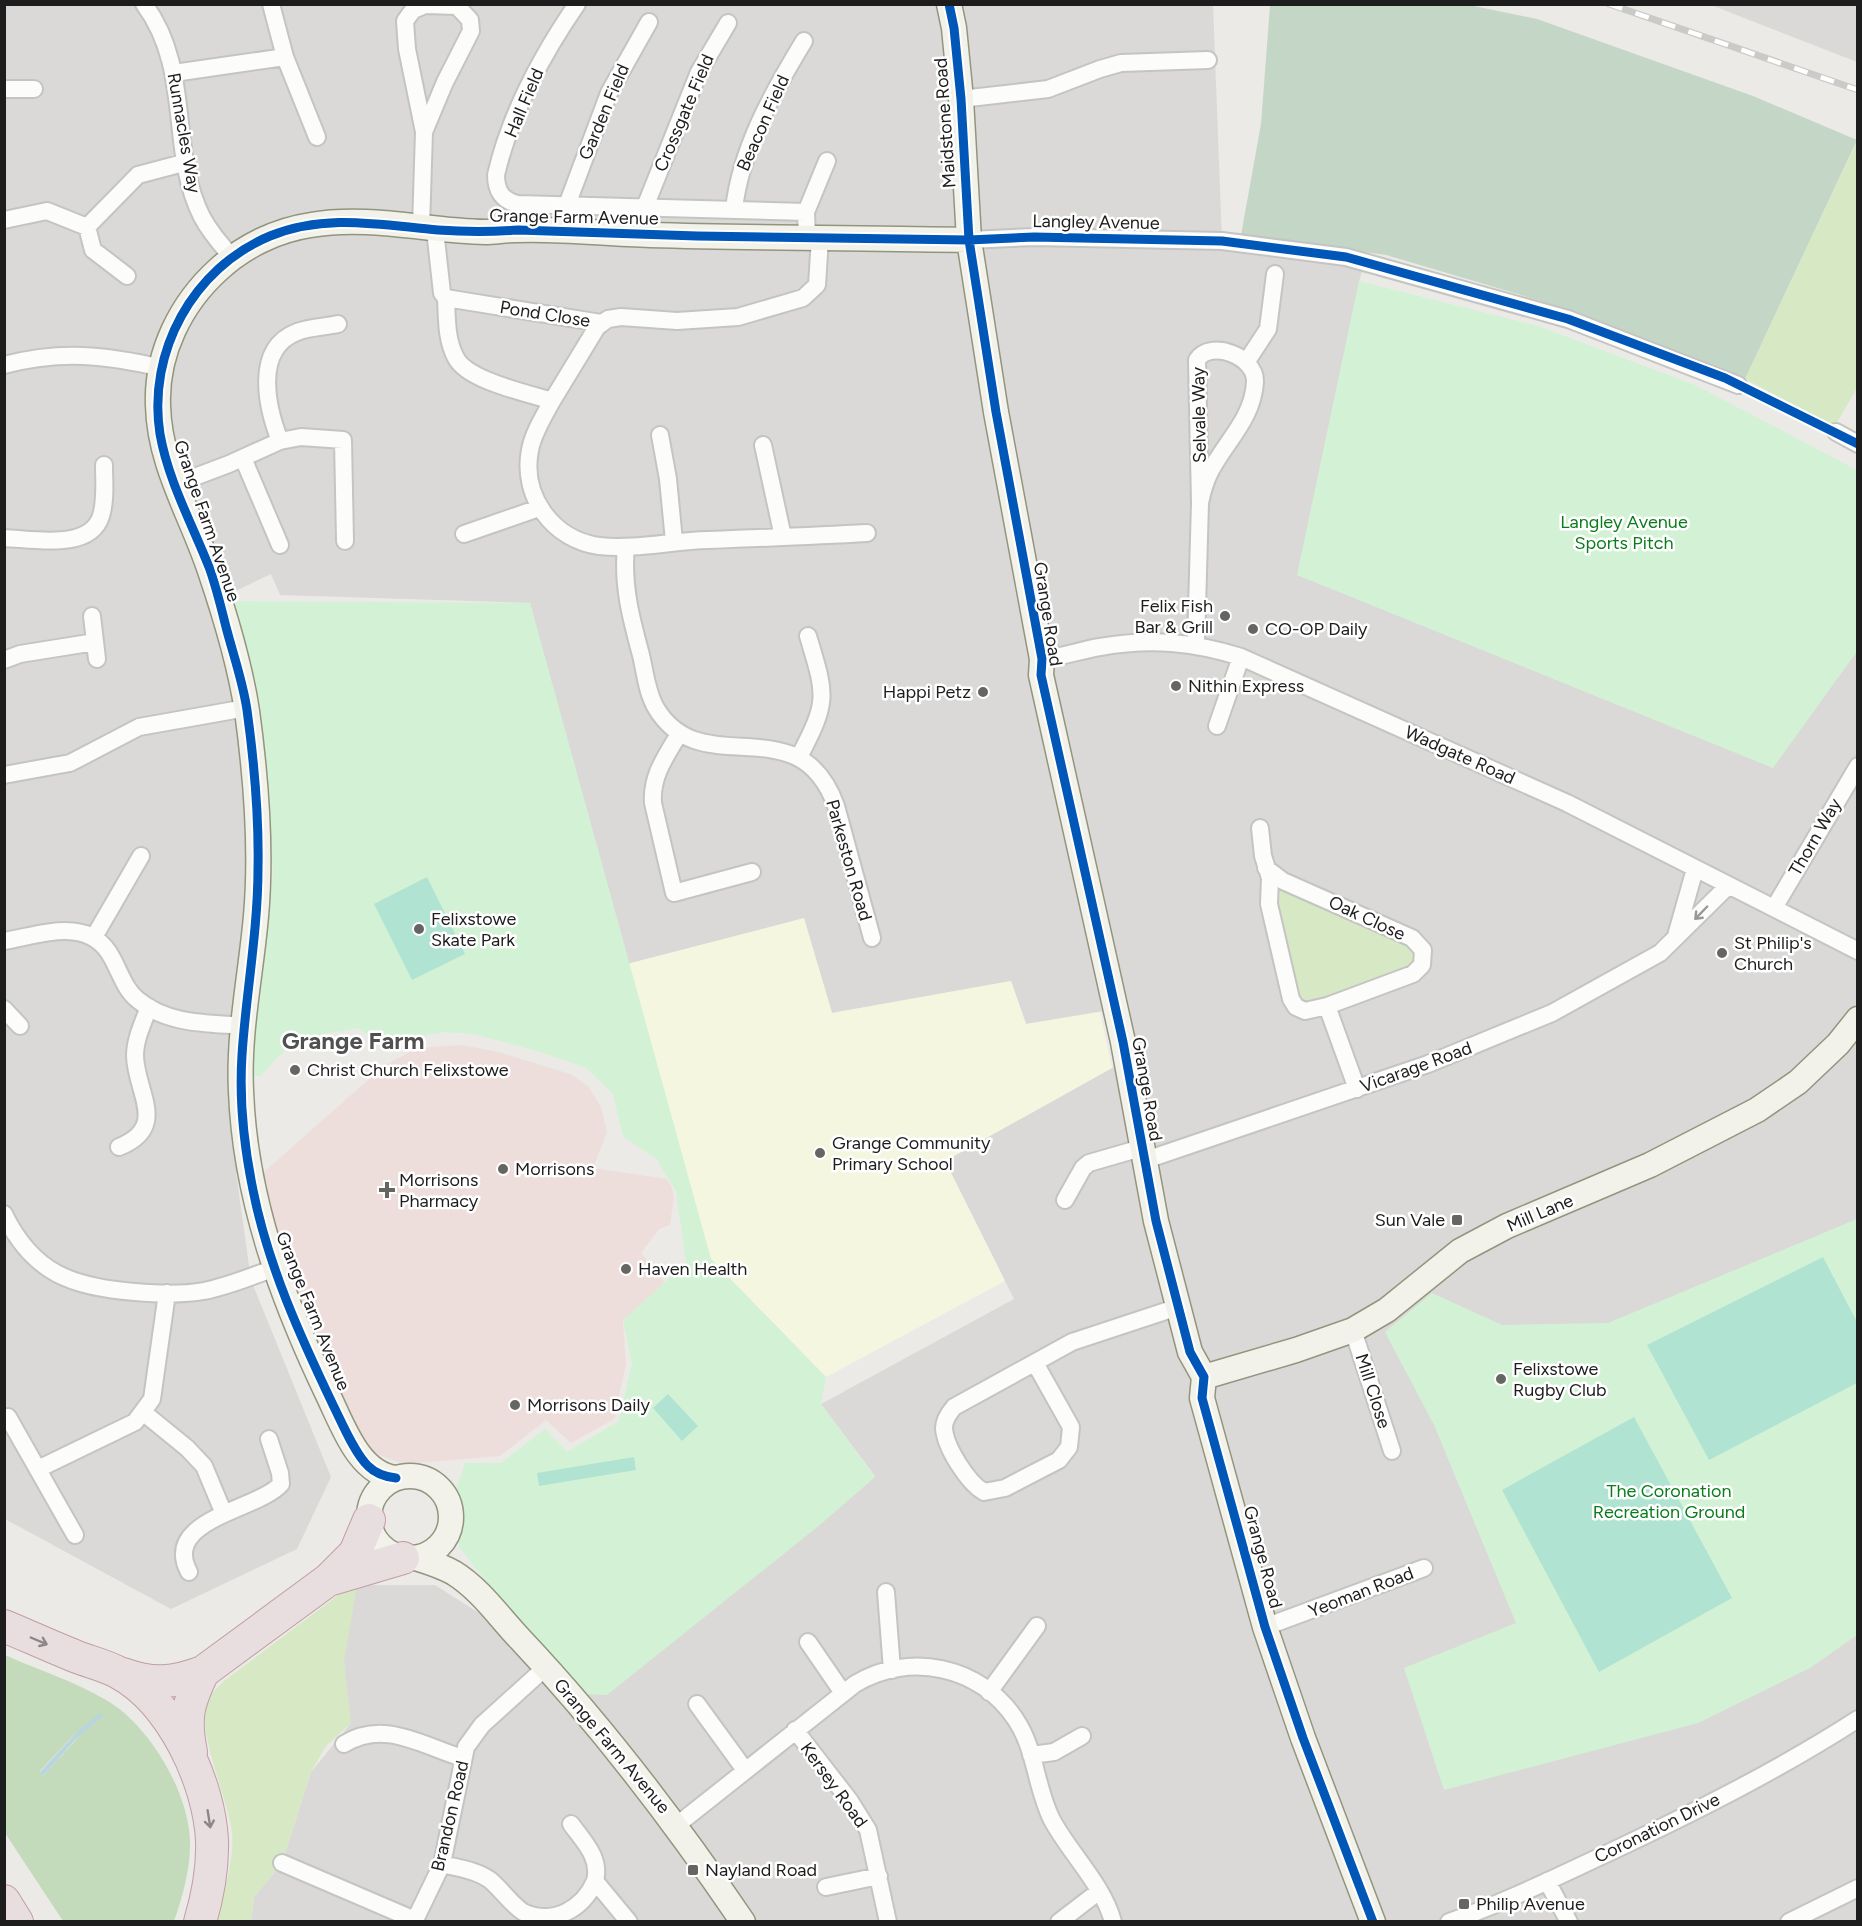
<svg xmlns="http://www.w3.org/2000/svg" width="1862" height="1926" font-family="Figtree,sans-serif">
<style>
.residential{fill:#dad9d7}
.commercial{fill:#eededb}
.education{fill:#f5f6e0}
.grass{fill:#d6e9c4}
.forest{fill:#c4dbbb;fill-rule:evenodd}
.cemetery{fill:#c4d7c6}
.park{fill:#d3f2d5}
.pitch{fill:#b0e3d1}
.water{fill:#b9d5e0}
.lines{fill:none;stroke-linecap:round;stroke-linejoin:round}
.street-casing{stroke:#c4c4c2;stroke-width:20}
.secondary-casing{stroke:#92957e;stroke-width:27}
.highway-casing{stroke:#c19da5;stroke-width:34}
.street{stroke:#fcfcfb;stroke-width:16}
.secondary{stroke:#f2f2ea;stroke-width:24}
.highway{stroke:#e9dedf;stroke-width:32}
.rail-casing{stroke:#cacac9;stroke-width:7}
.rail{stroke:#fff;stroke-width:4.5;stroke-dasharray:14;stroke-linecap:butt}
.cycleway-casing{stroke:#fff;stroke-width:13}
.cycleway{stroke:#0057b8;stroke-width:9}
.oneway{stroke:#989897}
.oneway2{stroke:#8d8788}
.poi-dot{fill:#656563;stroke:#fff;stroke-width:2}
.labels{text-anchor:middle;stroke-width:5;stroke-linejoin:round;paint-order:stroke}
.street-label{font-size:18px;fill:#1d1d1d;stroke:#fff}
.park-label{font-size:18px;fill:#0b7c1b;stroke:#fff}
.poi-label{font-size:18px;fill:#1d1d1d;stroke:#fff;text-anchor:start}
.district-label{font-size:24px;font-weight:bold;fill:#505050;stroke:#fff}
</style>
<rect width="100%" height="100%" fill="#ebeae6"/>
<path class="residential" d="M4,5h1209l9,236 143,22 -6,18 413,487 85,-117v1270h-1606l3,-24 28,-34 29,-91 40,-49 -21,-69 27,-69h78l118,75 322,-184 -54,-72 193,-105 -69,-138 181,-101 -11,-51 -89,15 -15,-43 -179,32 -28,-94 -177,45 -97,-361 -250,-8 -9,-21 -44,21 30,109 14,157 -35,311 15,108 80,197 -34,72 -126,60 -166,-90z
M1711,5h146v57z"/>
<path class="commercial" d="M461,1045l38,7 71,22 18,12 13,21 6,25 -14,36 74,11 5,9 2,9 -4,28 -11,4 -18,24 25,31 -43,36 3,45 -12,54 -43,24 -25,-23 -46,36 -96,8 -28,-10 -24,-28 -60,-132 -35,-116 127,-112 33,-18z"/>
<path class="education" d="M804,918l28,95 179,-32 15,43 74,-12 12,56 -167,93 60,120 -179,96 -115,-118 -84,-295z"/>
<path class="grass" d="M1857,141v247l-22,38 -90,-47z
M1281,888l135,58 2,18 -86,36 -32,4 -25,-107z
M357,1585l-13,76 7,62 -25,23 -15,26 -29,91 -28,34 -3,24h-36c8,-28 20,-60 17,-89 -4,-32 -34,-99 -26,-126 3,-11 10,-17 18,-25l121,-91z"/>
<path class="forest" d="M5,1655c33,15 69,26 101,45 43,24 85,95 84,145 0,26 -8,53 -16,76h-111l-58,-88zM84,1731l-41,45 -3,-5 31,-33 5,-5z"/>
<path class="cemetery" d="M1270,5h199l68,14 216,77 104,44 -112,239 -197,-76 -162,-48 -145,-20 20,-111z"/>
<path class="park" d="M1359,281l179,45 157,59 162,85v181l-84,117 -476,-193z
M231,601l299,2 181,656 115,118 -5,27 54,73 -54,47 -214,171 -32,-1 -116,-147v-33l-5,-18 11,-33h36l44,-34 22,23 52,-31 13,-58 -9,-43 63,-57 -10,-72 -19,-31 -34,-24 -10,-42 -27,-26 -45,-16 -67,-18 -31,-2 -42,7 -16,8 -27,-19c-53,10 -61,5 -97,48h-11l23,-200 -5,-101 -8,-69z
M1857,1219v416l-47,33 -112,55 -254,67 -40,-122 112,-45 -82,-198 -49,-93 47,-39 70,32 106,-2z"/>
<path class="pitch" d="M427,877l38,77 -53,26 -38,-76z
M1823,1257l34,65v61l-148,77 -62,-115z
M668,1394l30,32 -16,15 -29,-33z
M1634,1417l98,181 -133,74 -97,-182z
M634,1457l2,13 -97,16 -2,-13z"/>
<path class="water" d="M100,1713l3,3 -27,23 -33,37 -3,-4 36,-39z"/>
<g class="lines">
<g class="street-casing">
<path id="street" d="M144,4c49,66 24,146 58,213 8,15 19,28 31,41
M271,4l14,53 32,80
M577,4c-35,51 -67,110 -81,171 0,15 6,26 22,29l288,8
M174,73l111,-16
M4,89h30
M961,99l87,-10 52,-20 21,-6 87,-3
M567,205l42,-112 40,-71
M645,207l54,-135 29,-49
M734,209c7,-61 39,-117 70,-168
M4,220l43,-9 40,16 51,-52 49,-13
M87,227l6,23 34,26
M421,227l3,-95 -17,-83 -2,-28 8,-11 12,-5 32,1 13,14 1,11 -26,51 -21,50
M435,230l7,63 4,5 155,25
M807,237l-1,-25 21,-51
M969,240l65,-3 188,4 124,16 222,62 170,66
M446,298c1,20 0,42 10,60 12,23 72,35 96,43l45,-74 11,-8 13,-2 56,4 61,-4 65,-19 14,-13 3,-47
M1247,361l21,-32 7,-55
M4,365c58,-15 101,-10 158,3
M552,401c-8,15 -19,32 -22,49 -9,46 23,90 69,96 35,4 73,-5 109,-6 53,-2 106,-4 159,-7
M1836,432l22,12
M660,435l8,44 6,62
M280,441c-13,-33 -27,-92 17,-109 12,-5 28,-5 41,-8
M763,445l20,92
M243,458l37,87
M176,484l53,-20 51,-23 21,-4 42,3 2,101
M464,534l75,-26
M4,538c29,1 86,13 97,-22 5,-16 3,-35 3,-51
M626,547c-4,38 5,71 15,108 4,17 6,38 15,53 46,77 143,-5 180,98l36,132
M92,616l5,43
M1196,644l4,-141 -3,-143c13,-21 59,-4 58,22 -2,37 -30,60 -45,90 -5,10 -8,21 -10,31
M1042,659c20,-2 39,-9 58,-12 51,-9 93,-5 141,10l326,146 291,148
M4,660l16,-6 75,-12
M1217,726l24,-69
M679,734c-13,22 -28,42 -26,69l21,90 78,-21
M799,757c30,-57 27,-61 9,-121
M4,775l66,-12 69,-36 107,-19
M1260,828l3,28 7,22 -1,26 22,95 5,8 9,4 22,-5 30,83
M1266,868l17,13 129,57 11,12 -1,15 -9,9 -86,32
M1774,908l84,-142
M1676,936l19,-67
M94,937l47,-81
M4,941c37,-6 86,-26 108,17 8,14 13,32 26,42 30,25 70,23 106,26
M4,1009l16,17
M119,1147c50,-20 17,-54 16,-91 0,-17 8,-33 14,-49
M1143,1161l285,-97 124,-51 108,-60 68,-67
M1065,1200l18,-32 6,-5 52,-15
M4,1214c29,60 69,73 131,78 23,2 47,3 69,-1 25,-5 48,-15 71,-23
M1353,1330l39,121
M1035,1363l36,64 -2,20 -10,13 -54,28 -21,4c-16,-9 -39,-45 -40,-64 0,-8 5,-15 10,-21l118,-65 106,-35
M144,1413l43,35 17,18 20,48
M4,1420l4,-3 67,118
M38,1469l97,-47 17,-23 15,-106
M189,1572c-28,-53 69,-62 92,-88l-1,-11 -11,-34
M886,1592l6,78
M1265,1627l159,-59
M808,1642l35,51
M989,1692l48,-66
M697,1704l48,66
M795,1730l55,71 18,29 20,92
M344,1744c41,-25 78,2 119,14
M1031,1755l23,-3 28,-16
M571,1824c13,18 30,34 24,57l34,41
M677,1825l178,-141c54,-33 126,-18 161,36 20,30 20,69 36,100 17,32 52,66 61,102
M282,1863l133,57
M442,1864c16,4 34,6 48,16 12,10 20,23 33,32 30,14 60,-3 72,-31
M1547,1881l22,41
M826,1887l53,-11
M414,1922l28,-58 24,-117 16,-22 64,-58
M1059,1922l39,-30
M1449,1922c55,-19 107,-45 159,-69 85,-40 171,-83 250,-134
M1789,1922l69,-34"/>
</g>
<g class="secondary-casing">
<path id="secondary" d="M949,4l5,24 7,71 8,141 27,172 46,247 -1,16 82,367 33,179 34,131 14,25 -2,21 63,229 38,111 70,184
M1204,1377l92,-27 57,-20 34,-20 73,-59 47,-25 143,-61 107,-55 41,-28 40,-38 20,-25
M369 1517a41 41 0 1 1 82 0a41 41 0 1 1-82 0Z
M396,1478c-37,-4 -53,-52 -68,-83 -46,-96 -83,-197 -87,-304 -3,-58 10,-117 15,-175 6,-67 0,-139 -9,-205 -7,-46 -22,-96 -37,-140 -18,-55 -51,-106 -52,-166 -2,-52 23,-102 61,-136 25,-23 58,-39 92,-44 58,-10 116,6 174,7 10,0 20,-2 31,-2 44,-2 89,4 134,5 106,3 212,3 319,5
M416,1558c13,4 26,8 38,15 26,16 46,45 67,67 83,88 154,182 222,282"/>
</g>
<g class="highway-casing">
<path id="highway" d="M332,1579l71,-21
M4,1626c24,10 48,21 73,31 13,5 30,9 42,16 53,29 90,109 93,167 1,28 -4,55 -12,82
M123,1674c30,11 51,9 80,-2l125,-92 27,-27 14,-33
M191,1752c-7,-35 -3,-49 12,-80
M4,1901l13,21"/>
</g>
<use href="#street" class="street"/>
<use href="#secondary" class="secondary"/>
<use href="#highway" class="highway"/>
<g class="rail-casing">
<path id="rail" d="M1609,4l249,86"/>
</g>
<use href="#rail" class="rail"/>
<g class="cycleway-casing">
<path id="cycleway" d="M949,4l5,24 7,71 8,141 27,172 46,247 -1,16 82,367 33,179 34,131 14,25 -2,21 63,229 38,111 70,184
M396,1478c-10,-1 -20,-4 -28,-12 -13,-12 -26,-43 -34,-59 -33,-69 -66,-141 -81,-217 -9,-44 -14,-90 -11,-135 4,-62 16,-124 16,-187 1,-52 -4,-107 -11,-158 -4,-28 -14,-56 -21,-83 -5,-20 -10,-41 -17,-60 -17,-43 -41,-87 -49,-133 -13,-82 33,-166 110,-198 56,-23 111,-11 168,-6 27,2 53,2 80,0l179,6 272,4 65,-3 188,4 124,16 222,62 157,59 133,66"/>
</g>
<use href="#cycleway" class="cycleway"/>
</g>
<defs><path id="oneway-shaft" d="M-6 0H5M1.5-3L5.5 0L1.5 3" fill="none" stroke-width="1.6" stroke-linecap="round" stroke-linejoin="round" transform="scale(1.5)"/></defs>
<use class="oneway" href="#oneway-shaft" transform="translate(1701 913) rotate(134)"/>
<g class="oneway2">
<use href="#oneway-shaft" transform="translate(39 1641) rotate(23)"/>
<use href="#oneway-shaft" transform="translate(209 1819) rotate(81)"/>
</g>
<g class="poi-dot">
<circle cx="1225" cy="616" r="6"/>
<circle cx="1253" cy="629" r="6"/>
<circle cx="1176" cy="686" r="6"/>
<circle cx="983" cy="692" r="6"/>
<circle cx="419" cy="929" r="6"/>
<circle cx="1722" cy="953" r="6"/>
<circle cx="295" cy="1070" r="6"/>
<circle cx="820" cy="1153" r="6"/>
<circle cx="503" cy="1169" r="6"/>
<path d="M384 1181h6v6h6v6h-6v6h-6v-6h-6v-6h6z"/>
<rect x="1451" y="1214" width="12" height="12" rx="3"/>
<circle cx="626" cy="1269" r="6"/>
<circle cx="1501" cy="1379" r="6"/>
<circle cx="515" cy="1405" r="6"/>
<rect x="687" y="1864" width="12" height="12" rx="3"/>
<rect x="1458" y="1898" width="12" height="12" rx="3"/>
</g>
<g class="labels">
<g class="street-label">
<text transform="translate(524 103) rotate(-67)" y="6">Hall Field</text>
<text transform="translate(604 112) rotate(-67)" y="6">Garden Field</text>
<text transform="translate(684 113) rotate(-67)" y="6">Crossgate Field</text>
<text transform="translate(763 123) rotate(-66)" y="6">Beacon Field</text>
<text transform="translate(945 123) rotate(-94)" y="6">Maidstone Road</text>
<text transform="translate(184 133) rotate(80)" y="6">Runnacles Way</text>
<text transform="translate(574 217) rotate(1)" y="6">Grange Farm Avenue</text>
<text transform="translate(1096 222) rotate(1)" y="6">Langley Avenue</text>
<text transform="translate(545 314) rotate(9)" y="6">Pond Close</text>
<text transform="translate(1199 415) rotate(-91)" y="6">Selvale Way</text>
<text transform="translate(207 521) rotate(71)" y="6">Grange Farm Avenue</text>
<text transform="translate(1048 614) rotate(81)" y="6">Grange Road</text>
<text transform="translate(1460 755) rotate(24)" y="6">Wadgate Road</text>
<text transform="translate(1815 837) rotate(-60)" y="6">Thorn Way</text>
<text transform="translate(849 860) rotate(74)" y="6">Parkeston Road</text>
<text transform="translate(1367 918) rotate(25)" y="6">Oak Close</text>
<text transform="translate(1416 1067) rotate(-20)" y="6">Vicarage Road</text>
<text transform="translate(1147 1089) rotate(80)" y="6">Grange Road</text>
<text transform="translate(1540 1213) rotate(-23)" y="6">Mill Lane</text>
<text transform="translate(313 1311) rotate(68)" y="6">Grange Farm Avenue</text>
<text transform="translate(1373 1391) rotate(72)" y="6">Mill Close</text>
<text transform="translate(1263 1557) rotate(75)" y="6">Grange Road</text>
<text transform="translate(1361 1592) rotate(-21)" y="6">Yeoman Road</text>
<text transform="translate(612 1746) rotate(50)" y="6">Grange Farm Avenue</text>
<text transform="translate(834 1785) rotate(54)" y="6">Kersey Road</text>
<text transform="translate(450 1816) rotate(-77)" y="6">Brandon Road</text>
<text transform="translate(1657 1828) rotate(-26)" y="6">Coronation Drive</text>
</g>
<g class="park-label">
<text x="1624" y="528">Langley Avenue<tspan x="1624" dy="21">Sports Pitch</tspan></text>
<text x="1669" y="1497">The Coronation<tspan x="1669" dy="21">Recreation Ground</tspan></text>
</g>
<g class="poi-label">
<text x="1213" y="612" text-anchor="end">Felix Fish<tspan x="1213" dy="21">Bar &amp; Grill</tspan></text>
<text x="1265" y="635">CO-OP Daily</text>
<text x="1188" y="692">Nithin Express</text>
<text x="971" y="698" text-anchor="end">Happi Petz</text>
<text x="431" y="925">Felixstowe<tspan x="431" dy="21">Skate Park</tspan></text>
<text x="1734" y="949">St Philip's<tspan x="1734" dy="21">Church</tspan></text>
<text x="307" y="1076">Christ Church Felixstowe</text>
<text x="832" y="1149">Grange Community<tspan x="832" dy="21">Primary School</tspan></text>
<text x="515" y="1175">Morrisons</text>
<text x="399" y="1186">Morrisons<tspan x="399" dy="21">Pharmacy</tspan></text>
<text x="1445" y="1226" text-anchor="end">Sun Vale</text>
<text x="638" y="1275">Haven Health</text>
<text x="1513" y="1375">Felixstowe<tspan x="1513" dy="21">Rugby Club</tspan></text>
<text x="527" y="1411">Morrisons Daily</text>
<text x="705" y="1876">Nayland Road</text>
<text x="1476" y="1910">Philip Avenue</text>
</g>
<g class="district-label">
<text x="353" y="1049">Grange Farm</text>
</g>
</g>
<rect width="1862" height="1926" fill="none" stroke="#1d1d1d" stroke-width="12"/>
</svg>
